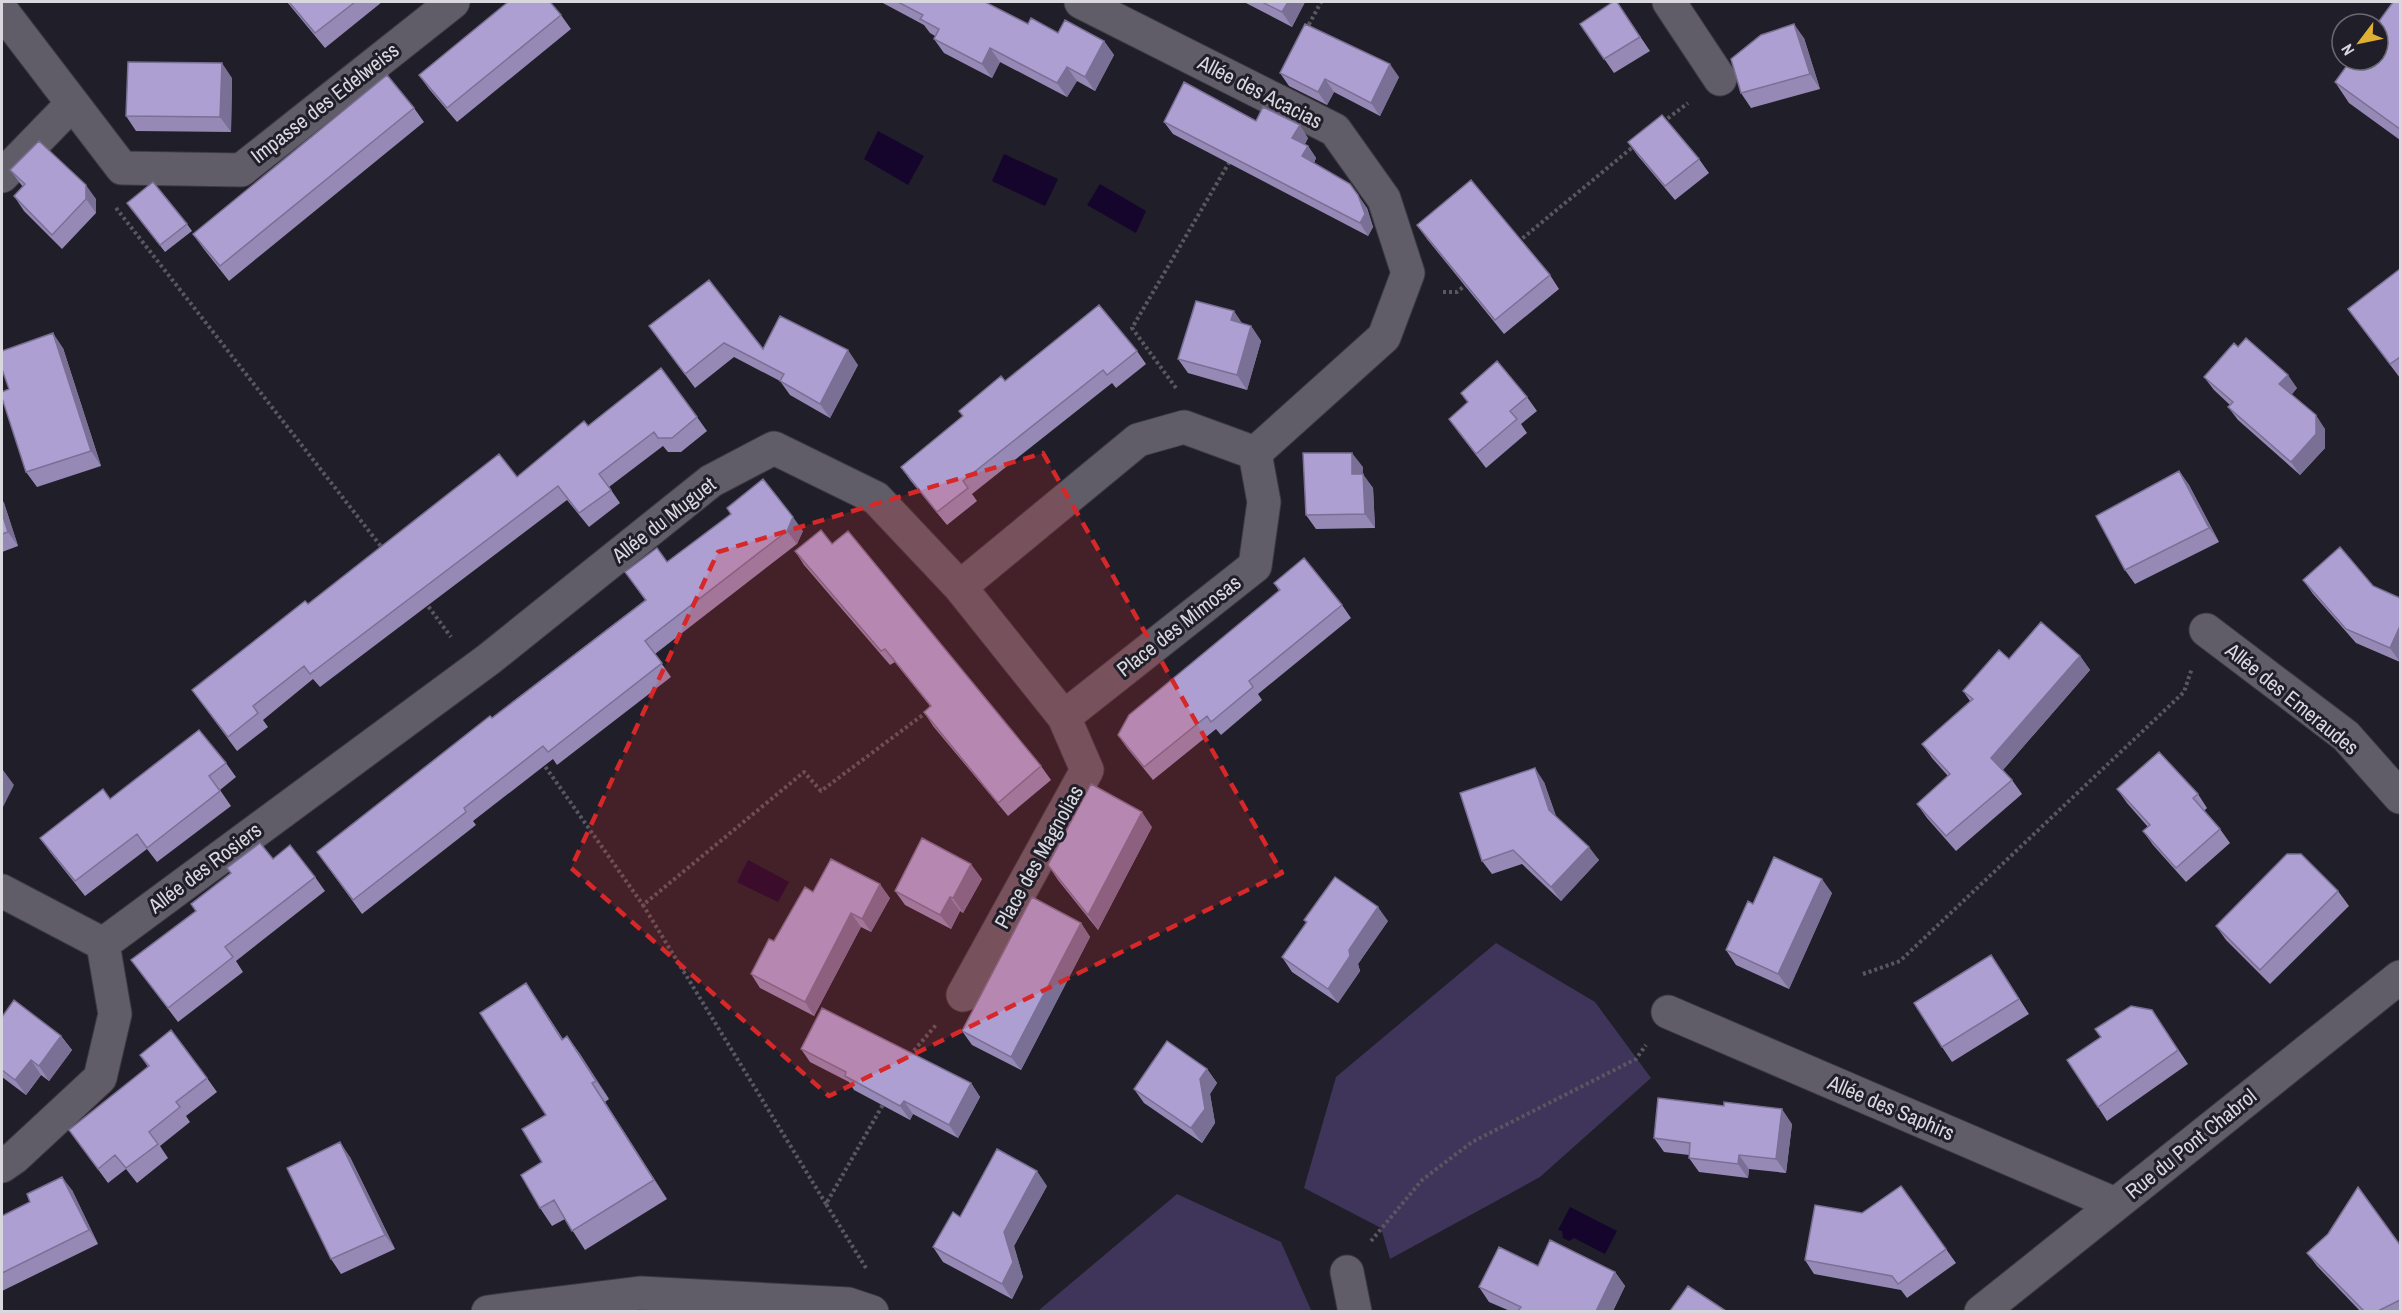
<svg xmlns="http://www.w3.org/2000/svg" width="2402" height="1313" font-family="'Archivo Narrow',sans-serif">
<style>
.green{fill:#3f3459}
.water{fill:#15052c}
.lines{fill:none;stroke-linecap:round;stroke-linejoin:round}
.street-casing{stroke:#3c3a42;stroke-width:35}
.path{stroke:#595760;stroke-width:4;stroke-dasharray:3 3;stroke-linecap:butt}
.street{stroke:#605d69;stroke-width:33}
.wall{fill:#9689b5}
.shaded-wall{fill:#7a6f94}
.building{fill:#ae9fd3;stroke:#7a6f94;stroke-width:1.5}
.marked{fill:#d62828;fill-opacity:0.2;stroke:#d62828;stroke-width:4.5;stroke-dasharray:12 8;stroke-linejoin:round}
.labels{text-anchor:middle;stroke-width:6;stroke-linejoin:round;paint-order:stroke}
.street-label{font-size:21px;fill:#dad8df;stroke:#201e28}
</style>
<rect width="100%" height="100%" fill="#201e28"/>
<path class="green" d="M1496,943l99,59 56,76 -111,99 -150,82 -9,-31 -77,-40 32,-111z
M1177,1194l104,48 30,68 -273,1z"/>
<path class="water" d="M878,131l46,25 -16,29 -44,-26z
M1004,154l54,25 -13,27 -53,-25z
M1100,184l46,27 -10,22 -49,-28z
M748,860l41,22 -11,20 -41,-20z
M1570,1207l47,24 -12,23 -31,-16 -5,3 -6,-3 -1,-7 -4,-1z"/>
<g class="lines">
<g class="street-casing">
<path id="street" d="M1081,2l254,128 49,69 24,74 -24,64 -129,116
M1669,2l51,77
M2,11l120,157 119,2 212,-168
M2,176l70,-72
M960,587l178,-147 46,-13 71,26 9,49 -9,64 -191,151
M2206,630l140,106 54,61
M2,891l101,53 386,-285 222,-178 63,-33 102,50 84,89 104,130 23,53 -124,225
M1668,1012l447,192
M2,1166l13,-9 85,-79 15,-64 -12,-70
M1347,1272l8,40
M488,1312l152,-19 208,11 24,8
M1981,1312l419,-335"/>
</g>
<path class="path" d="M1306,30l15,-28
M1663,122l25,-19
M116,208l267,341
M1518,242l116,-96
M1443,292h14l11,-9
M1176,388l-44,-60 98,-167
M425,602l26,35
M542,762l101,143
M1863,974l37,-13 284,-269 8,-24
M910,1055l26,-30
M826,1204l-183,-299 161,-133 17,19 107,-80
M1371,1241l51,-61 50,-38 164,-83 10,-14
M866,1268l-40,-64 59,-103"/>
<use href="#street" class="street"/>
</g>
<path class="wall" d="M287,2h95l-57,46z
M881,2h104l43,22 30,9 46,8 10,14 -19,36 -18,-10 -10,16 -67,-35 -8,16 -48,-25 -10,-14 1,-3 -5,-3 -6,-8z
M1244,2h61l-13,25z
M1617,2l33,49 -36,22 -34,-49z
M2400,2v138l-51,-37 -14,-21z
M561,15l10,14 -114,93 -28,-33 -10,-14z
M1804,38l16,51 -69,19 -10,-15z
M1280,73l119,4 -19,39 -46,-24 -7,13 -38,-19z
M232,78l-1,54 -95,-1 -10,-15z
M414,108l10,14 -195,159 -26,-33 -10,-14z
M1256,121l52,17 -3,6 3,2 8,12 -2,5 53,45 6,19 -5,9 -195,-102 -9,-12z
M1628,142l71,17 10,14 -34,27 -37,-44z
M10,170l86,29v14l-34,36 -38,-38 -10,-15 9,-9z
M127,203l60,21 5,7 -27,21z
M1417,225l133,50 9,14 -55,45 -77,-95z
M2400,269v109l-52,-69z
M649,326l114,23 95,16 -28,53 -40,-23 -10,-14 -46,-24 -39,31z
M1251,326l10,15 -14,49 -59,-17 -10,-14z
M63,348l38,118 -64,21 -11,-15 -17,-83z
M1137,351l9,13 -30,24 -4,-5 -140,111 5,7 -30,24 -37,-45 -9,-13 104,-86z
M2204,377l93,11 -6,7 34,34v19l-25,27 -62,-55 -10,-13 2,-2 -16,-15z
M1461,393l66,4 10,14 -16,13 6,9 -41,35 -27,-35 -10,-14 19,-16z
M697,417l10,14 -26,21h-13l-5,-6 -54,41 11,16 -31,24 -22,-27 -247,187 -7,-8 -50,41 5,7 -31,24 -45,-61 116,-86 209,-127 71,-51z
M1363,467l-1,7 11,14 2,40 -59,1 -10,-14z
M2179,471l10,14 30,57 -84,42 -10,-14z
M2,500l2,3 14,43 -16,6z
M731,514l72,17 -6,13 -142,110 16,23 -114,88 -4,-6 -80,62 3,4 -114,89 -45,-62 328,-252 -20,-28 42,-10z
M832,544l209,222 10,14 -43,36 -75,-90 -9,-14 6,-6 -35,-44 -5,3 -86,-100 -9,-14z
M2340,547l60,115 -44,-19 -43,-49 -10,-14z
M1274,583l68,22 9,13 -93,76 4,6 -41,35 -5,-6 -63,51 -26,-32 -9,-13 161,-144z
M2080,656l10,14 -87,100 9,10 10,14 -66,57 -29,-33 -10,-14 31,-28 -16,-18 -10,-14 48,-43 -7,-10 46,-32z
M226,763l10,14 -16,13 11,16 -74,56 -10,-13 -62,47 -35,-44 -10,-14 70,-39z
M1544,782l12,34 43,44 -38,41 -39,-37 -30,10 -10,-13z
M2117,789l81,5 9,14 -3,3 16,18 10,14 -44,39 -33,-37 -10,-14 5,-4 -21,-24z
M1152,827l-54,103 -40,-50 -10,-15z
M273,859l42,18 10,14 -89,70 7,11 -65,50 -47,-62z
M982,879l-19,34 -3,-2 -9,18 -46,-24 -10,-14z
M2338,891l11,15 -79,78 -44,-44 -10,-14z
M813,892l77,6 -19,34 -10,-5 -47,89 -54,-28 -9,-14 23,-33z
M1832,893l-43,96 -53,-24 -10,-15 27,-46z
M1304,920l84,1 -30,43 2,7 -22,32 -46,-31 -10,-15 24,-34z
M1081,923l9,14 -69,133 -49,-25 -10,-14z
M2001,970l28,44 -77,48 -10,-15z
M526,983l37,56 4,-3 13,18 29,45 -4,3 62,97 -82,51 -20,-31 -13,7 -12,-18 6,-93z
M2152,1010l36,54 -81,57 -9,-14z
M2,1017l59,19 11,14 -23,31 -8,-6 -15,20 -24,-18z
M801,1049l170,34 9,14 -22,41 -45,-24 -3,6 -56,-30 -5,-8 -39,-20z
M140,1055l67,23 10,14 -31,24 4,6 -30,24 8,12 -31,25 -11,-14 -18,14 -39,-53 79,-63z
M1207,1069l10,14 -7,11 5,29 -13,20 -58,-40 -10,-14z
M1792,1124l-6,49 -37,-4 -1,9 -49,-6 -10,-14v-3l-25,-3 -10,-14z
M350,1157l45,92 -54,25 -10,-15z
M1047,1186l-33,60 9,31 -11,22 -69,-37 -10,-15 27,-30z
M1901,1186l55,77 -49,35 -6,-8 -87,-16 -9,-14 57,-47z
M72,1190l26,54 -96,47v-75z
M2400,1245v66h-40l-43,-45 -10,-13z
M1615,1272l10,14 -12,25h-103l-21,-9 -10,-15z"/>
<path class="shaded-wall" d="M1288,2h17l-13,25 -10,-15z
M1794,24l10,14 16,51 -10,-15z
M1104,41l10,14 -19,36 -10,-14z
M990,48l10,14 -8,16 -10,-14z
M222,63l10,15 -1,54 -11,-15z
M1390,64l9,13 -19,39 -9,-13z
M1067,67l10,14 -10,16 -10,-14z
M1325,79l9,13 -7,13 -9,-13z
M1300,125l8,13 -7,12 -9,-12z
M1308,146l8,12 -5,11 -9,-13z
M86,185l10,14v14l-10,-14z
M1358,195l9,13 6,19 -5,9 -8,-13z
M1234,311l10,15 -13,-6z
M1251,326l10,15 -14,49 -10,-15z
M53,333l10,15 38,118 -10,-15z
M848,350l10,15 -28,53 -10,-14z
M2288,375l9,13 -8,10 -10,-14z
M2316,415l9,14v19l-25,27 -9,-13z
M1352,453l11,14 -1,22 -10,-15z
M2179,471l10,14 30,57 -10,-14z
M1363,474l10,14 2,40 -10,-14z
M2,500l2,3 14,43 -10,-14 -6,-19z
M793,517l10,14 -6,13 -10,-13z
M2400,626v36l-10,-14z
M2080,656l10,14 -89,102 -10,-14z
M1535,768l9,14 14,41 -9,-13z
M3,770l11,15 -12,24v-35z
M1142,812l10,15 -54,103 -10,-15z
M1589,847l10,13 -38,41 -10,-14z
M971,864l11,15 -19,34 -10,-15z
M1822,879l10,14 -43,96 -11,-15z
M880,884l10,14 -19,34 -9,-13z
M950,897l10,14 -9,18 -11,-14z
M1378,907l10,14 -30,43 2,7 -22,32 -10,-14 21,-39z
M851,913l10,14 -47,89 -9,-14z
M1081,923l9,14 -69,133 -10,-13z
M526,983l13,19 36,56 -13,-18z
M61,1036l11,14 -23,31 -10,-15z
M567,1036l13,18 29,45 -13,-18z
M31,1060l10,15 -15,20 -11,-15z
M1207,1069l10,14 -7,11 5,29 -13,20 -11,-15 9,-49z
M592,1083l13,19 62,97 -13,-19z
M971,1083l9,14 -22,41 -9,-13z
M904,1101l9,13 -3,6 -10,-14z
M1782,1109l10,15 -6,49 -10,-14z
M340,1142l10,15 45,92 -10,-14z
M1739,1155l10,14 -1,9 -10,-14z
M1037,1171l10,15 -33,60 9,31 -11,22 -10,-15 2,-52z
M62,1177l10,13 26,54 -9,-14z
M1615,1272l10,14 -12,25h-17z"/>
<path class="building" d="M289,2h66l-40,31z
M508,2h42l11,13 -114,93 -28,-33z
M898,2h87l43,22 3,-6 27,15 7,-13 39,21 -19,36 -18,-10 -10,16 -67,-35 -8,16 -48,-25 5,-10 -19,-10 3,-4z
M1262,2h26l-6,10z
M1613,2h4l23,35 -36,22 -24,-35z
M2393,2h7v127l-65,-47 16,-22h27v-36h-1z
M1305,24l85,40 -19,39 -46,-24 -7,13 -38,-19z
M1794,24l16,50 -69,19 -10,-34 30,-24z
M128,62l94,1 -2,54 -94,-1z
M387,75l27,33 -194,158 -27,-32z
M1184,82l72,39 7,-14 37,18 -8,13 16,8 -6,10 48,28 8,11 7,19 -5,9 -196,-101z
M1662,115l37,44 -34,27 -37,-44z
M39,141l47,44v14l-34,36 -38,-39 11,-12 -15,-14z
M1471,180l79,95 -55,45 -78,-95z
M153,182l34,42 -27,21 -33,-42z
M2400,269v88l-10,7 -42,-55z
M709,280l54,69 17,-33 68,34 -28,54 -40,-23 4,-7 -60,-31 -39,31 -36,-48z
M1196,301l38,10 -3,9 20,6 -14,49 -59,-16z
M1099,305l38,46 -30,24 -4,-5 -140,111 5,7 -31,24 -36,-45 62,-51 -4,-5 42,-35 4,5z
M53,333l38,118 -65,21 -24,-74v-6l7,-3 -7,-20v-18z
M2246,338l42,37 -9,9 37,31v19l-25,28 -63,-55 5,-5 -29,-25 30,-34 4,4z
M1497,361l30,36 -17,14 7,8 -41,35 -27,-35 19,-17 -7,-9z
M661,368l36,49 -25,21h-14l-4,-6 -55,42 12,16 -32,23 -21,-27 -248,188 -6,-8 -51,40 5,7 -30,24 -36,-47 113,-89 3,3 191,-150 18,23 67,-56 4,5z
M1303,453h49v21h11l2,40 -59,1z
M2179,471l30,57 -84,42 -29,-54z
M763,479l30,38 -6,14 -142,110 17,22 -114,89 -5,-6 -79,62 2,4 -113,88 -36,-48 173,-136 2,2 154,-118 -21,-28 32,-24 10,14 64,-48 -4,-6z
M2,513l6,19 -6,2z
M821,530l11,14 16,-13 193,235 -43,37 -74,-91 7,-6 -46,-57 -4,2 -86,-100z
M2340,547l33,39 27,12v28l-10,22 -44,-19 -43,-49z
M1304,558l38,47 -93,76 4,6 -42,35 -4,-6 -63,51 -26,-32 11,-20 151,-125 -6,-7z
M2041,622l39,34 -89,102 21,22 -66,56 -29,-32 33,-30 -28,-30 51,-45 -10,-8 36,-41 10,9z
M199,730l27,33 -17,13 11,15 -73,57 -10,-14 -62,47 -35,-43 63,-49 7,10z
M2159,752l39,42 -5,4 27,31 -44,39 -33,-37 7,-6 -33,-36z
M1535,768l14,42 40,37 -38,40 -38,-37 -31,11 -22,-68z
M1091,784l51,28 -54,103 -40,-50z
M922,838l49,26 -18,34 -3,-1 -10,18 -45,-24z
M260,843l13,16 17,-14 25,32 -90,70 8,10 -65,51 -37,-48 65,-49 -5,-7 40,-31 -4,-5z
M2287,854h14l37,37 -78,79 -44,-44z
M1774,857l48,22 -44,95 -52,-24 22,-49 5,3z
M831,859l49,25 -18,35 -11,-6 -46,89 -54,-28 18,-35 5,2 31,-54 8,5z
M1335,877l43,30 -29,43 1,6 -22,33 -46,-32 25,-35 -3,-2z
M1032,897l49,26 -70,134 -49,-26z
M1991,955l28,44 -77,48 -28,-44z
M526,983l36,57 5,-4 29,45 -4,2 62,97 -82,51 -18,-31 -14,8 -19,-33 21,-13 -20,-33 24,-14 -66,-102z
M14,1000l47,36 -22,30 -8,-6 -16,20 -13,-10v-53z
M2131,1006l21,4 26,40 -80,57 -31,-47 34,-23 -6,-8z
M822,1008l149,75 -22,42 -45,-24 -4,5 -55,-30 1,-4 -45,-23z
M171,1030l36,48 -31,24 4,5 -31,25 9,12 -32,24 -11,-13 -17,14 -29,-39 80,-64 -9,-11z
M1167,1041l40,28 -7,10 5,30 -14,19 -57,-39z
M1658,1098l66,8v-4l58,7 -6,50 -37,-4 -1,9 -49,-6 1,-15 -36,-5z
M340,1142l45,93 -54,24 -44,-91z
M997,1149l40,22 -33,61 9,30 -11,22 -69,-37 20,-35 7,5z
M62,1177l27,53 -87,43v-57l28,-14 -3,-8z
M1901,1186l45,63 -48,35 -6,-8 -87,-16 10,-55 47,8z
M2358,1187l42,58v55l-22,11h-14l-57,-58 21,-19z
M1550,1240l65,32 -19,39h-78l3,-4 -42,-20 20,-40 39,19z
M1688,1286l38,25h-56z"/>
<path class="marked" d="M1043,453l239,420 -453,223 -258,-228 147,-316z"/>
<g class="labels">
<g class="street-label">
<text transform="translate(1260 92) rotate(27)" y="7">Allée des Acacias</text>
<text transform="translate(325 103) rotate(-38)" y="7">Impasse des Edelweiss</text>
<text transform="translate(664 520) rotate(-38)" y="7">Allée du Muguet</text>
<text transform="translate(1179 626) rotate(-38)" y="7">Place des Mimosas</text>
<text transform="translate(2292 699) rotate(39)" y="7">Allée des Emeraudes</text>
<text transform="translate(1039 857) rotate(-61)" y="7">Place des Magnolias</text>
<text transform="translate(205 868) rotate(-37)" y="7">Allée des Rosiers</text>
<text transform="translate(1891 1108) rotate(23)" y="7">Allée des Saphirs</text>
<text transform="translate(2191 1144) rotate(-39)" y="7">Rue du Pont Chabrol</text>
</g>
</g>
<rect width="2402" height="1313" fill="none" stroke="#dad8df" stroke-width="6"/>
<g transform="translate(2360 42) rotate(238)"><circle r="28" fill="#201e28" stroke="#6a6871" stroke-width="1.5"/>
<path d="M0-4.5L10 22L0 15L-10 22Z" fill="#dfb034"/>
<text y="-9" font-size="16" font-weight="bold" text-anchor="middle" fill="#dad8df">N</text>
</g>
</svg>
